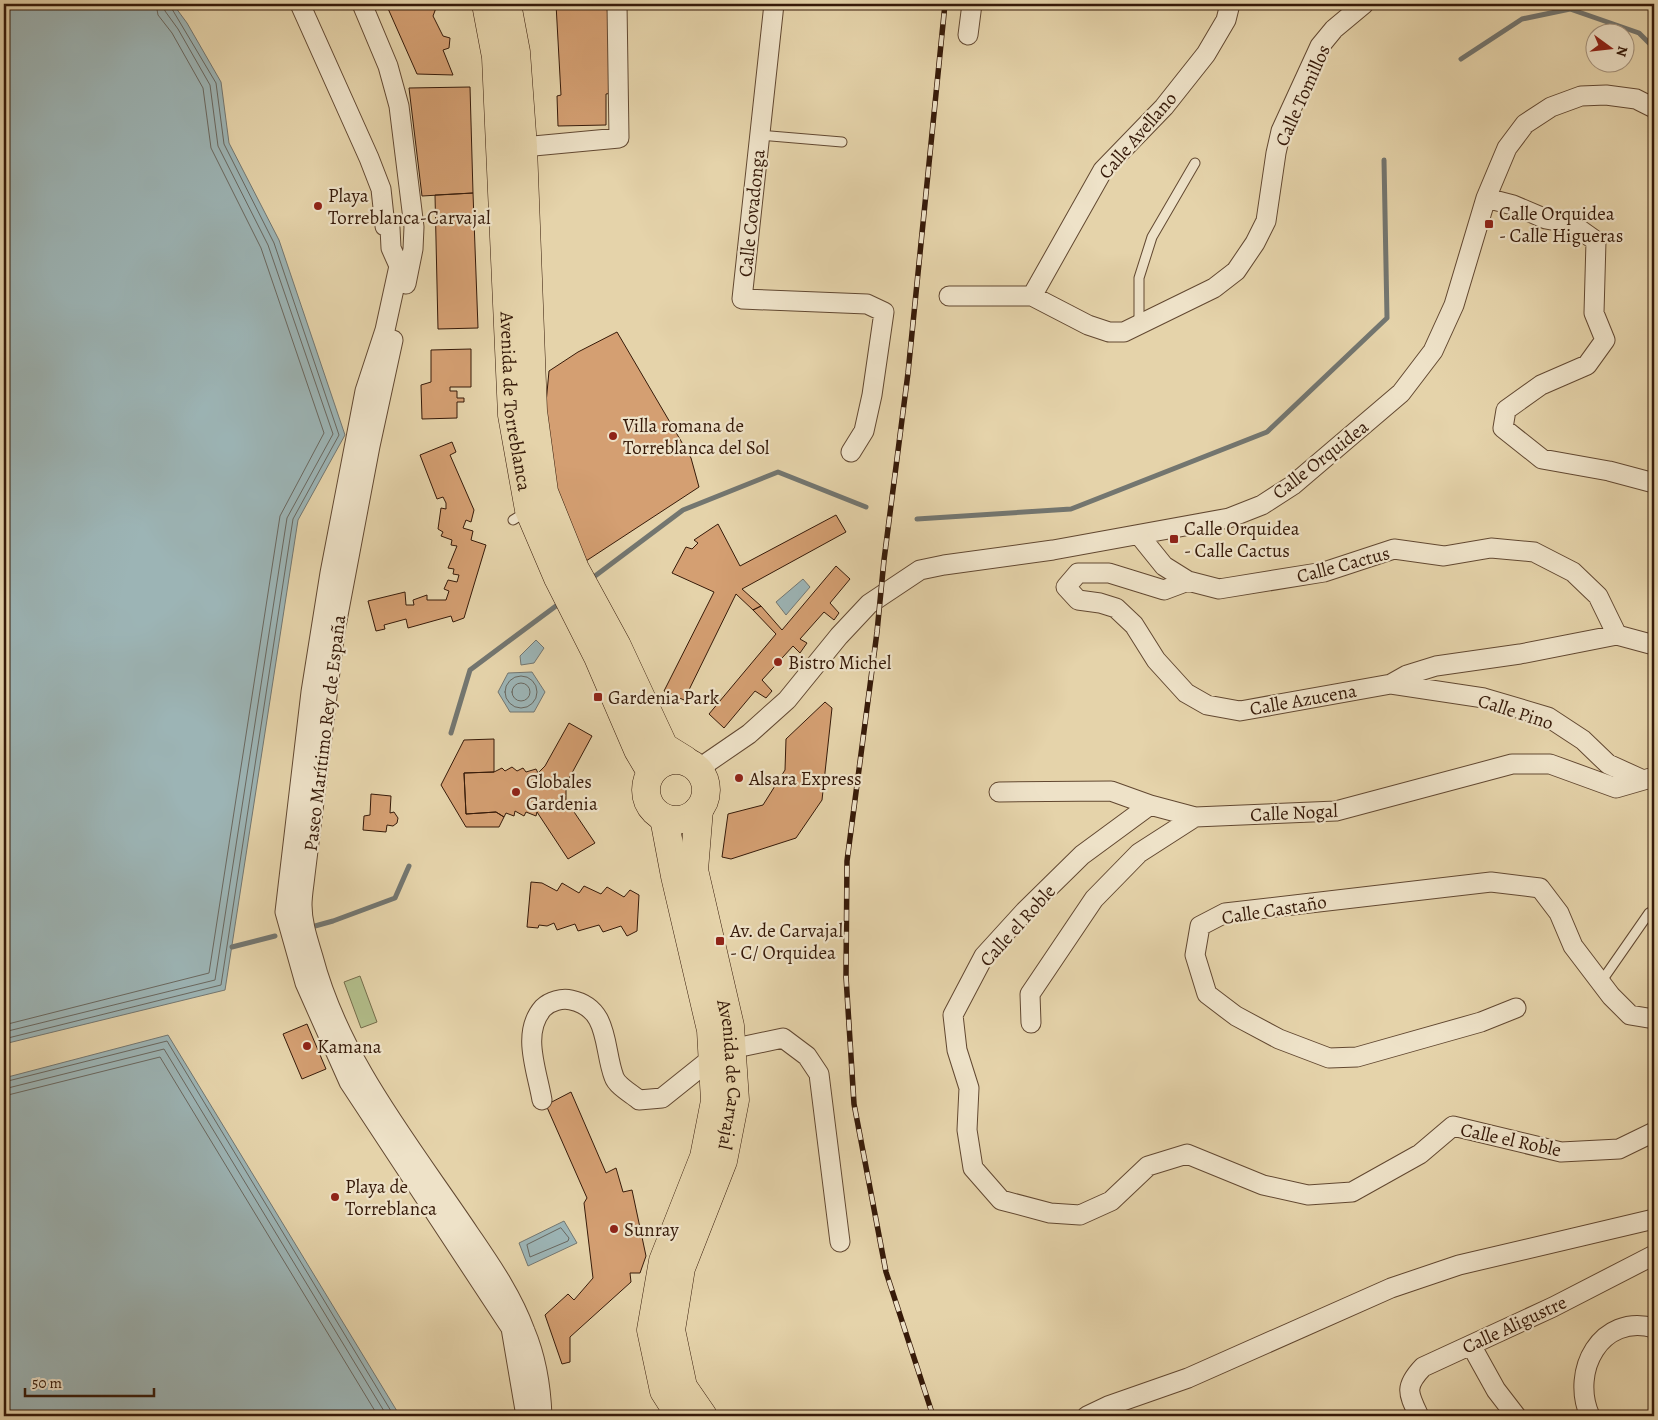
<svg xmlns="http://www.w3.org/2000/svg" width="1658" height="1420" font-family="Alegreya,serif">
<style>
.green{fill:#b2bd8a;stroke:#746c4a}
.water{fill:#9cb4b5;stroke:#737670}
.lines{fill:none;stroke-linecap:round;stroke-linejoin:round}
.shore{stroke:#69675f;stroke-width:1}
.stream{stroke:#737670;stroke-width:5}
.building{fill:#d49f72;stroke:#361a09}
.lane-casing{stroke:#624831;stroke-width:11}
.street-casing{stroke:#624831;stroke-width:21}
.primary-casing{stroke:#361a09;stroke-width:29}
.lane{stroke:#eee2c8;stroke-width:9}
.street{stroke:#eee2c8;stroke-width:19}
.primary{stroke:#e5d3aa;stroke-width:28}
.rail-casing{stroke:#361a09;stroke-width:5.5}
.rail{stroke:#eee2c8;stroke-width:4;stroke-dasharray:11;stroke-linecap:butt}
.poi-dot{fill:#8f2418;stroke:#eee2c8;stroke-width:2}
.labels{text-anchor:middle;stroke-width:4.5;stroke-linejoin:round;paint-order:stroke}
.street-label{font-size:19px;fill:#361a09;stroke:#eee2c8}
.poi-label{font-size:19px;fill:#361a09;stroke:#eee2c8;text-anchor:start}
</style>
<rect width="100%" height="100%" fill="#e5d3aa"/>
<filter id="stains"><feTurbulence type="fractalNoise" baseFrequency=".004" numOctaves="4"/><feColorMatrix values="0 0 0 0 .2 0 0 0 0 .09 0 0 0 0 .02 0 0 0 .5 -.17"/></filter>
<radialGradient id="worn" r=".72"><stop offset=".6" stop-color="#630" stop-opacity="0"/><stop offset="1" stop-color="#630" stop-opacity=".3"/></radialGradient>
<path class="green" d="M360,976l17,46 -16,6 -17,-46z"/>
<path class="water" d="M4,4h169l14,19 34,59 8,61 50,97 66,195 -47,85 -73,470 -221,54z
M803,579l7,8 -24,28 -10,-13z
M536,640l8,8 -10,15 -13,2 -1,-9z
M532,672l13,20 -11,20h-24l-12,-20 10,-19z
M168,1035l232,381h-396v-338z
M564,1221l13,22 -49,23 -9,-23z"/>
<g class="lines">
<path class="shore" d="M505 692a16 16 0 1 1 32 0a16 16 0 1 1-32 0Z
M512 692a9 9 0 1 1 18 0a9 9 0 1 1-18 0Z
M4,1025l205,-52 71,-457 44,-83 -63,-185 -50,-100 -8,-60 -31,-55 -14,-18 -2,-11
M4,1032l211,-52 72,-462 46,-84 -65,-189 -50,-99 -8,-61 -32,-56 -13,-18 -2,-7
M4,1039l217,-54 72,-466 46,-84 -65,-192 -50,-99 -8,-61 -47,-79
M4,1082l163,-41 227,375
M4,1089l160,-40 223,367
M4,1096l156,-39 218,359
M561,1228l8,10 -1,3 -38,16 -3,-12z"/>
<path class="stream" d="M1461,59l61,-40 48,-10 69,24 15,15
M917,519l154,-10 196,-77 120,-114 -3,-158
M591,579l92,-69 95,-38 88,35
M451,733l19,-63 90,-67
M315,926l18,-5 62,-23 14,-32
M232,947l43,-11"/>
</g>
<path class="building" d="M386,4h49l1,4 -3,8 10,20 7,2 -1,10 -6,2 10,25 -36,-1z
M556,4h51l5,89 -6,1v31l-48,1 -1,-30 4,-1z
M470,87l3,106 -51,3 -13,-108z
M473,193l5,135 -40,1 -3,-134z
M617,332l74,126 8,29 -113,74 -28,-65 -13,-82 4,-43 29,-19z
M471,349v38h-21v4h7v7h7v4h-7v16l-35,1 -1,-34 10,-3v-32z
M452,442l4,10 -6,3 24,55 -3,12 -5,-2 -3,8 10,3 -2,9 15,5 -22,73 -11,4 -2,-6 -43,12 -2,-9 -22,6 1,4 -9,2 -8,-30 37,-9 1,13h8l-1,-5 14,-5v5h19l3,-9 -5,-2 4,-9 9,2 2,-7 -6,-1 1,-5 -6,-1 9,-22 -6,-1 1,-5 -11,-4 2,-4 -5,-3 3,-21 5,1v-6l-3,-6 -6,2 -17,-44z
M836,515l10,17 -104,57 19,17 -8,4 -17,-16 -52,106 -20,-9 50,-99 -42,-19 14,-26 6,2 6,-6 -4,-3 24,-16 22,42z
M836,566l14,13 -20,24 9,10 -5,7 -10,-8 -24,27 7,4 -7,10 -7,-7 -31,34 10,11 -6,7 -11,-7 -31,37 -15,-14 67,-80 -23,-24 8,-4 21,24z
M825,702l7,6 -10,92 -26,38 -65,21 -9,-2 6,-43 35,-9 22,-35 1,-31z
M569,723l23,13 -26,48v16l29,43 -27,16 -31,-47 -1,4 -10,-4 -2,4 -9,-5 -1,5 -8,-3 -2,4 -8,-5 -30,2 -2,-41 30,-1 8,-4 3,3 7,-4 5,4 6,-3 3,4 10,-3 2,4 7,-7z
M494,739v33l-30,1 2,41 30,-2 8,5 -5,10h-33l-25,-42 23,-45z
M371,794l20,2 -1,17 4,-1 4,6 -1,5 -4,3 -6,-1 -1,7 -23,-2 1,-14 6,-1z
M531,882l11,1 15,8 5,-8 17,10 5,-7 17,8 6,-7 17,10 6,-7 9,5 -2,36 -10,5 -6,-10 -18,6 -4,-7 -21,6 -3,-7 -18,6 -3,-7 -7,3 -8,-1 -1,3 -11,-1z
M307,1024l19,45 -24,10 -19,-45z
M571,1092l35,81 10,-5 7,24 9,-2 14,66 -6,17h-10l1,9 -61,55v25l-8,2 -17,-49 23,-21 6,6 19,-22 -9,-75 3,-5 -41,-93z"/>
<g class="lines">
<g class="lane-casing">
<path id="lane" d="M760,135l82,7
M1139,324v-46l13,-41 43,-74
M513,520l13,-8
M1601,982l48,-69 5,-3"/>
</g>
<g class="street-casing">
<path id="street" d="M300,4l69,154 12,31 4,37 5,2 1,20 8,18 -14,64 -20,61 -35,182 -19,119 -26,220 20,71 44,99 162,246 15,88
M362,4l26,62 11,40 15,121 -1,22 -7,35
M774,4l-32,295 125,5 17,8 -12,83 -8,36 -13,21
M968,35l4,-31
M523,147l96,-9 -2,-134
M1486,198l27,7 33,14 26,5 24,17 -2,72 11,27 -18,25 -46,20 -35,25 -3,18 39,31 67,12 45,12
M949,296h83l56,29 21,7h15l90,-44 22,-17 19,-28 11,-22 10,-68 5,-22 39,-85 14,-17 30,-25
M1032,296l71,-126 61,-63 42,-53 20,-34 4,-16
M393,340l-23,106 -35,185 -30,244c-1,10 -3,20 -3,30 0,18 6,35 11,52 27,103 97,188 156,276 21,31 43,62 56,98 11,26 16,57 17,85
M1139,535l25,31 24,15 31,8 105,-17 70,-23 50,7 47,-8 43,4 39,20 25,24 19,39
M1188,581l-24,9 -55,-17h-31l-12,14 12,13 22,3 16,5 18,17 22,35 30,33 21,12 33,6 151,-27 16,-9 29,-9 84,-12 97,-19 37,10
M1391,684l93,14 64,19 35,23 25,24 33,15
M698,769l51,-35 38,-34 52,-64 30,-32 51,-34 24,-5 109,-15 176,-32 33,-13 31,-20 108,-92 32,-42 21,-46 32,-107 21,-50 18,-24 26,-17 30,-11 25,-1 30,4 18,9
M999,792l112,-1 39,14 45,12 141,-6 176,-47h38l66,24 38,-11
M1150,805l-68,50 -57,56 -41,45 -31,59 4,35 12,38 -2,42 6,38 28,32 49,13 30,2 31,-14 37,-35 39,-12 76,31 45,10 44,-3 68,-38 33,-28 108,26 58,-3 35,-17
M1516,1008l-35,14 -124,35 -28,1 -50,-19 -43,-23 -29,-22 -12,-39 5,-29 25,-13 266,-31 49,6 19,25 14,33 38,50 19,19 24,4
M1031,1023l-1,-29 64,-95 45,-46 56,-36
M731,1049l52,-11 24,18 12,18 21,168
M542,1100c-5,-30 -21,-67 1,-92 7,-7 19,-10 28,-8 39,8 32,48 43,77 3,9 18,17 25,23l23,-2 50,-40
M1471,1345l25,45 20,26
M1087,1416l21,-10 80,-28 203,-90 68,-23 195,-46
M1419,1416c-11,-23 -15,-29 4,-49l130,-60 101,-52
M1590,1416c-20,-45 11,-103 64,-88"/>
</g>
<g class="primary-casing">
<g id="primary">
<path id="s1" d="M486,4l10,53 16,358 17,95 29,68 40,79 40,93 13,22"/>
<path d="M507,4l9,48 7,95 10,264 11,81 31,77 42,77 47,101 21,13"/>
<circle cx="676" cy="790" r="30"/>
<path id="s2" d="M699,809l-5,61 36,156 5,74 -12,61 -42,107 -10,62 12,57 20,29"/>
<path d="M664,818l11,58 36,154 4,71 -11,56 -41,104 -12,69 13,61 16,25"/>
</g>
</g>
<use href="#lane" class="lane"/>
<use href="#street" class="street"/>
<use href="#primary" class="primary"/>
<g class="rail-casing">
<path id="rail" d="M933,1416l-47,-144 -32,-168 -8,-127 1,-116 30,-229 7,-72 24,-187 37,-369"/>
</g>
<use href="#rail" class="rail"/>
</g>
<g class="poi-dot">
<circle cx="318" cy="206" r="5"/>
<rect x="1484" y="219" width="10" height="10" rx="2.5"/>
<circle cx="613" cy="436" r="5"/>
<rect x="1169" y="534" width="10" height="10" rx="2.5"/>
<circle cx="778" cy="662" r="5"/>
<rect x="593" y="692" width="10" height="10" rx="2.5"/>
<circle cx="739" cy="778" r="5"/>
<circle cx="516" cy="792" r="5"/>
<rect x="715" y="936" width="10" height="10" rx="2.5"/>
<circle cx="307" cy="1046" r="5"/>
<circle cx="335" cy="1197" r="5"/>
<circle cx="614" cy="1229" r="5"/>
</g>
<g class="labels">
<g class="street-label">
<text transform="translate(1302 95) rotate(-66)" y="7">Calle Tomillos</text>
<text transform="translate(1137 135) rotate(-49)" y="7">Calle Avellano</text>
<text transform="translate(751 213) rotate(-84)" y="7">Calle Covadonga</text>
<text dy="7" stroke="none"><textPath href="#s1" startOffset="399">Avenida de Torreblanca</textPath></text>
<text transform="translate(1320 459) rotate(-38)" y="7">Calle Orquidea</text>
<text transform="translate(1343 564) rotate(-15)" y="7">Calle Cactus</text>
<text transform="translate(1303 699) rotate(-10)" y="7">Calle Azucena</text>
<text transform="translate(1516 711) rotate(18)" y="7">Calle Pino</text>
<text transform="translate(324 733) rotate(-83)" y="7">Paseo Marítimo Rey de España</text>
<text transform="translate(1294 812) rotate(-3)" y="7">Calle Nogal</text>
<text transform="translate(1274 909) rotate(-9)" y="7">Calle Castaño</text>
<text transform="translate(1017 925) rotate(-48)" y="7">Calle el Roble</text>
<text dy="7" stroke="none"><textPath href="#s2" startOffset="270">Avenida de Carvajal</textPath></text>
<text transform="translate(1511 1139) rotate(12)" y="7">Calle el Roble</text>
<text transform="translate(1514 1324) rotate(-25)" y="7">Calle Aligustre</text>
</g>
<g class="poi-label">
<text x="328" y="202">Playa<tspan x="328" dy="22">Torreblanca-Carvajal</tspan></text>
<text x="1499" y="220">Calle Orquidea<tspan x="1499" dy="22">- Calle Higueras</tspan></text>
<text x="623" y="432">Villa romana de<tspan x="623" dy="22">Torreblanca del Sol</tspan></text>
<text x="1184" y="535">Calle Orquidea<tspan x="1184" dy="22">- Calle Cactus</tspan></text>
<text x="788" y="669">Bistro Michel</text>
<text x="608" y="704">Gardenia Park</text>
<text x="749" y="785">Alsara Express</text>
<text x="526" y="788">Globales<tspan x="526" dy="22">Gardenia</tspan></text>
<text x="730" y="937">Av. de Carvajal<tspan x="730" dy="22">- C/ Orquidea</tspan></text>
<text x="317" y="1053">Kamana</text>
<text x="345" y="1193">Playa de<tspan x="345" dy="22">Torreblanca</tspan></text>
<text x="624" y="1236">Sunray</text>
</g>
</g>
<rect width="1658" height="1420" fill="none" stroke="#e5d3aa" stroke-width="20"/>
<rect x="5" y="5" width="1648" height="1410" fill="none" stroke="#361a09" stroke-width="2.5"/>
<rect x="10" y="10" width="1638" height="1400" fill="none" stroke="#361a09"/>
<g transform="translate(1610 48) rotate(105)"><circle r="24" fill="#eee2c8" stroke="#a4927c"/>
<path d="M0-4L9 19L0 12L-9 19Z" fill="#8f2418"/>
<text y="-8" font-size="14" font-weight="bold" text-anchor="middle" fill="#361a09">N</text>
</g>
<path d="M25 1388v8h129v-8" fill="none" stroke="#361a09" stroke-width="2.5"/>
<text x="32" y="1388" font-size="15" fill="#361a09" stroke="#eee2c8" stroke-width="4" paint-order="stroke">50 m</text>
<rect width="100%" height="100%" filter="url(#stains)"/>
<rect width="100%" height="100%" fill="url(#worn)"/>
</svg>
